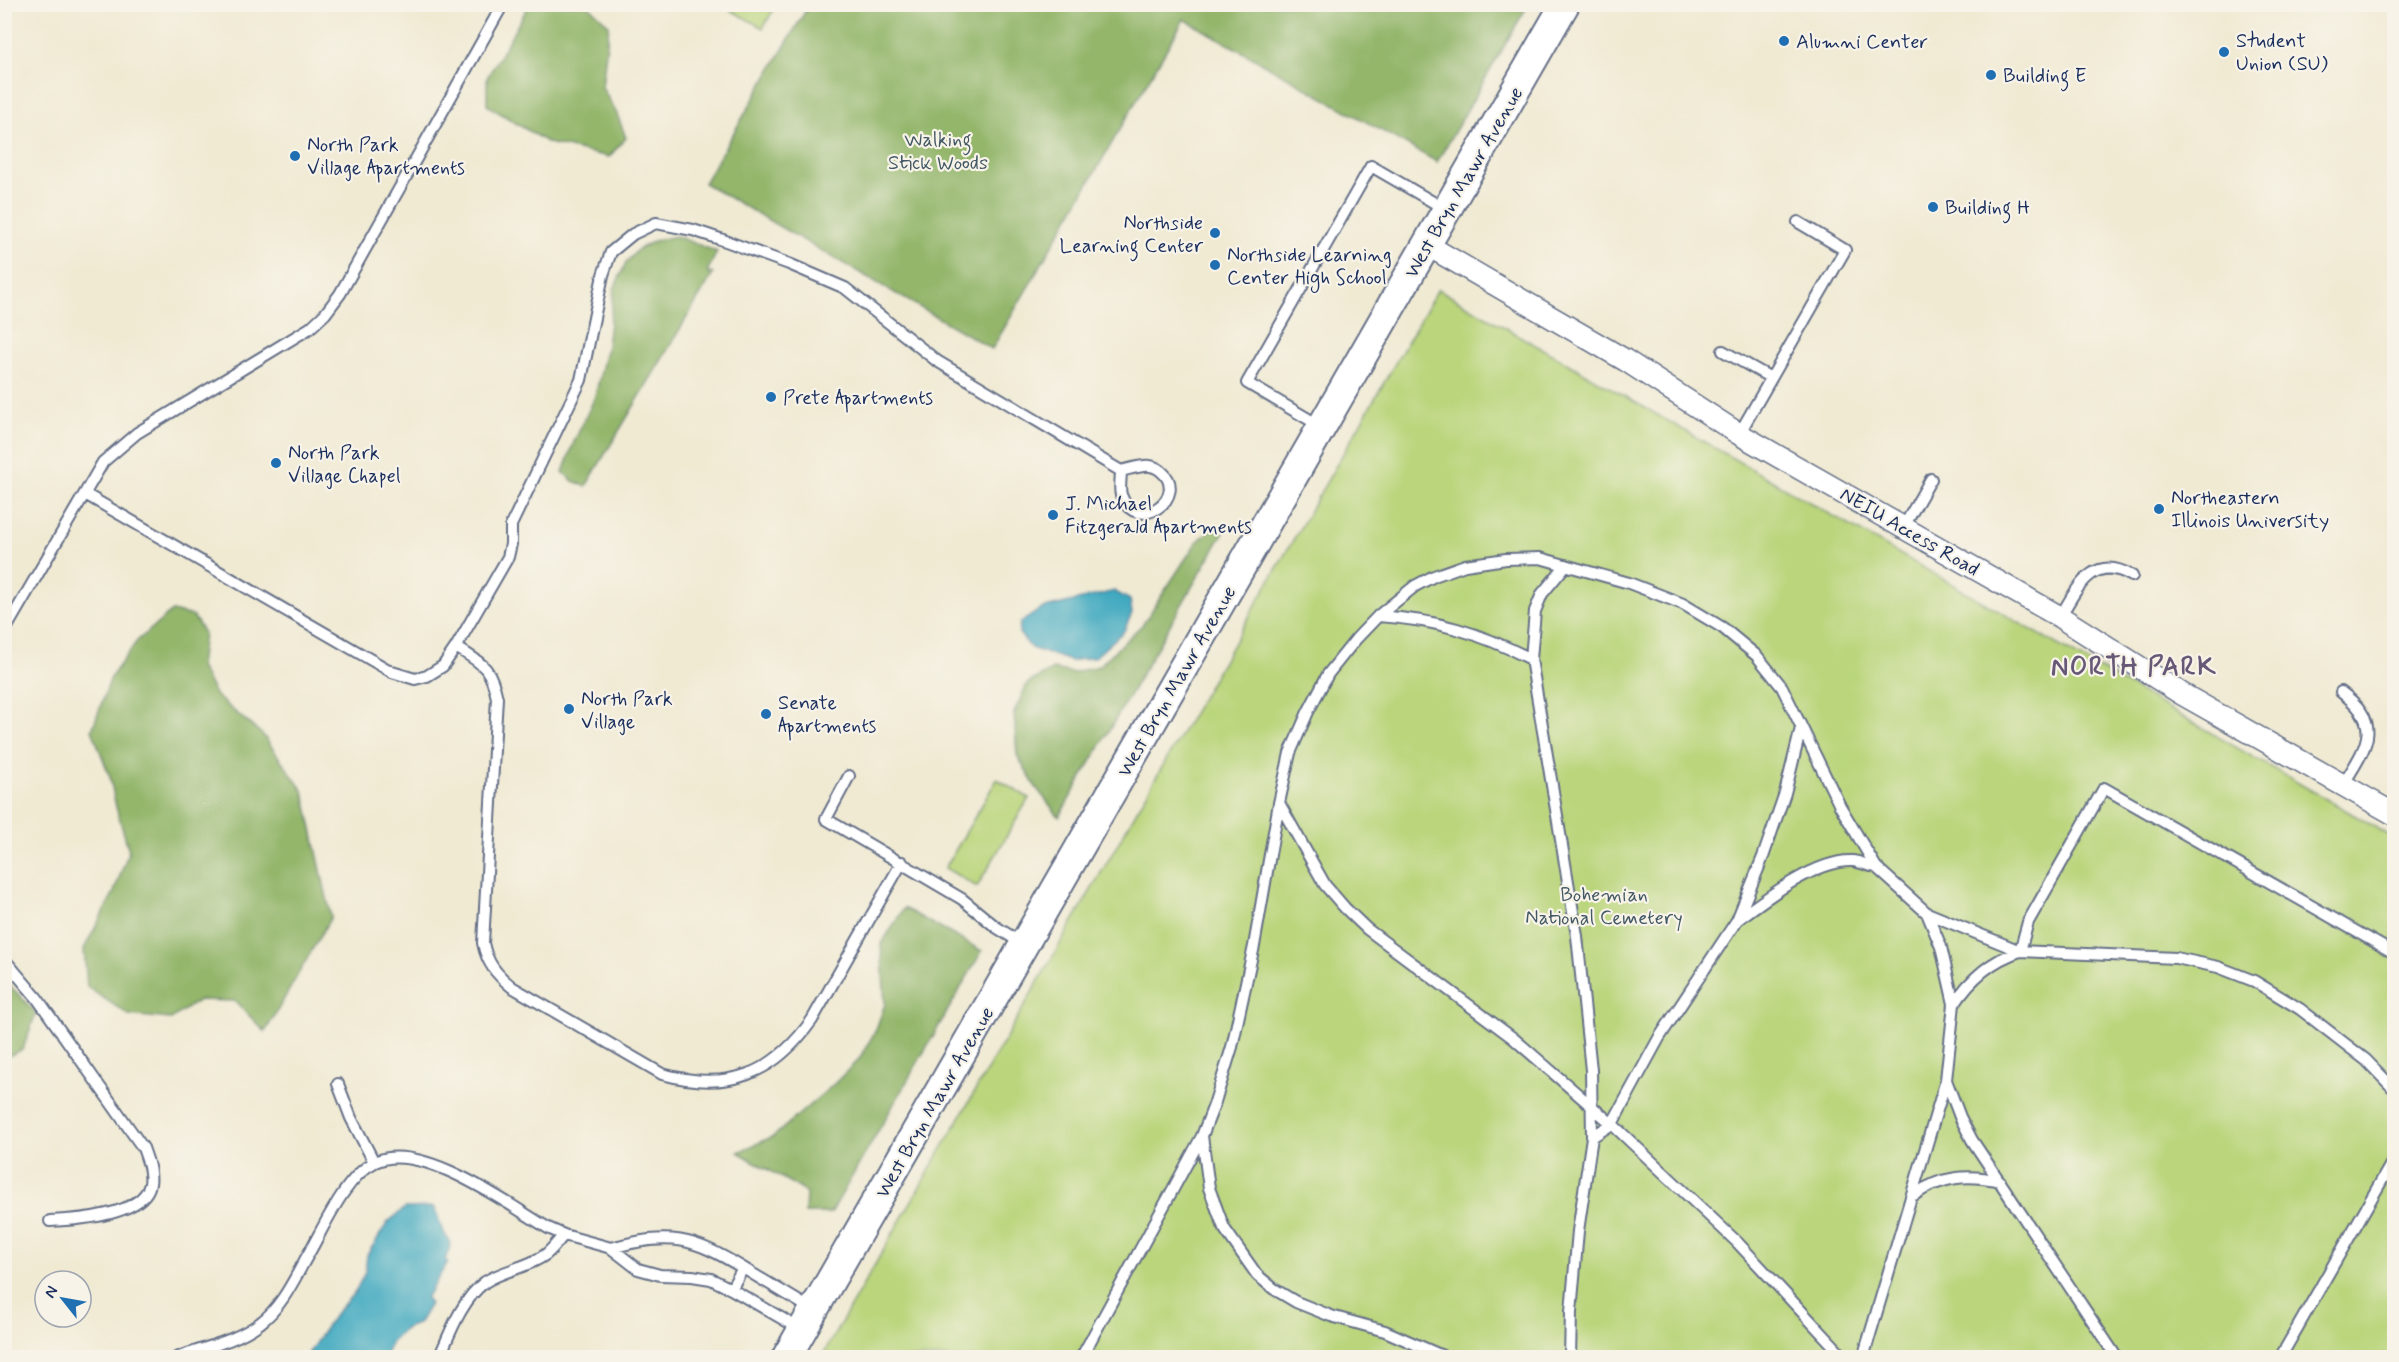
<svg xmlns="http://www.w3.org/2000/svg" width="2399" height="1362" font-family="Mynerve,sans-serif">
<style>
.green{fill:#bad57b;stroke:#6a826c;stroke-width:1.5}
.forest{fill:#93b66b;stroke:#577264;stroke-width:1.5}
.water{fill:#40a9c0;stroke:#2e6c8f;stroke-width:1.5}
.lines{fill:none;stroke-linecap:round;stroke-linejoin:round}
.lane-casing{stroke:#667087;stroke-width:14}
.street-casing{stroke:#667087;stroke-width:24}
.secondary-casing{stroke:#667087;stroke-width:32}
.lane{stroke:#fff;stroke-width:10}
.street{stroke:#fff;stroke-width:21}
.secondary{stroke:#fff;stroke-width:28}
.poi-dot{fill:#1f6fb2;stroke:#f7f3e8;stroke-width:2}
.labels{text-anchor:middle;stroke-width:4.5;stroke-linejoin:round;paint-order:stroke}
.poi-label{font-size:20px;fill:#1b2f5e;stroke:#f7f3e8;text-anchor:start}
.park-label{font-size:20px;fill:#435865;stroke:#f7f3e8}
.street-label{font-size:20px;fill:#1b2f5e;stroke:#f7f3e8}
.district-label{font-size:26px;font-weight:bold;letter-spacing:1.5px;fill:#665977;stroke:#f7f3e8}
</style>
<rect width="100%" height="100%" fill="#f7f3e8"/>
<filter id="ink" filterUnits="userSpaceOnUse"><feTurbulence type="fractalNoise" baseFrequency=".0167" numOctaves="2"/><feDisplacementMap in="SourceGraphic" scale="12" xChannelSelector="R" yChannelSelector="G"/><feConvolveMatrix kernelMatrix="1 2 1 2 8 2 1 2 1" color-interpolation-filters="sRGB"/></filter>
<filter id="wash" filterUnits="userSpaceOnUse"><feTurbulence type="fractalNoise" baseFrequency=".008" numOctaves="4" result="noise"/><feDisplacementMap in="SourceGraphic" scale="24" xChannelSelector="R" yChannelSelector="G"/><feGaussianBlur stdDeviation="1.35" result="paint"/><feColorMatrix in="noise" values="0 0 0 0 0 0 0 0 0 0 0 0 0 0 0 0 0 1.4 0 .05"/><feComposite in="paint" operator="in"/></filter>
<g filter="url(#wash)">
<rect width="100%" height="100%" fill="#f0ead3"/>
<path class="green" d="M721,5l55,-1v1l-13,23z
M1438,289l956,549v519l-1573,1z
M997,779l32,19 -52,89 -32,-19z"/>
<path class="forest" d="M529,5h59l21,20 -7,62 15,27 9,24 -17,19 -61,-14 -61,-38v-27z
M809,5v-1l719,1 -91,157 -253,-143 -192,330 -288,-166z
M676,236l41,16 -10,20 6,2 -127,212 -13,-5 -10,-9 11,-30 21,-45 12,-51 7,-57 12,-26 11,-13 17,-9z
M1211,529l14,1 -166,287 -24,-31 -18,-31 -3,-42 13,-29 26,-15 19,4 27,-7 44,-42 53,-81z
M172,611l21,5 11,17 -4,34 16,29 47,39 41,57 27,125 -66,115 -30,-31 -36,-1 -28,19 -42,-4 -42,-28 -3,-38 30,-57 15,-41 -13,-44 -6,-30 -18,-47 19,-53 26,-36z
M904,908l78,43 -151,262h-26l1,-21 -68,-40 36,-16 61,-53 24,-24 16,-27 10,-28 -4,-59z
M4,979l32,34 -13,36 -16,8 -3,-2z"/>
<path class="water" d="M1114,591l16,9 2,13 -8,18 -29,26 -24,4 -40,-13 -12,-15 1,-10 21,-14z
M434,1207c3,6 5,13 7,19 7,18 14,12 4,34l3,2 -22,36 4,6 -12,20c-19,4 -27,17 -33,33h-79l28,-42 21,-23 10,-20 2,-17 21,-33 17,-14z"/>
</g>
<g filter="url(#ink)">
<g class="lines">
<g class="lane-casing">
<path id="lane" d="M1723,351l48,27
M1322,427l-75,-44 124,-217 74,43
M1739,434l106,-184 -47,-28
M85,494l307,178 23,7 12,-3 16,-10 13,-19 52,-90 3,-13v-19l70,-145 22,-105 8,-23 22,-18 23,-11 37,7 30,10 66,24 56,24 92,73 184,110c7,-2 15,-4 23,-5 6,-1 12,1 17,5 30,25 -25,65 -40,24 -2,-7 0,-17 0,-24
M1903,528l28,-49
M1566,565l-24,29 -7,17 -4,48 46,277 14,134 1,67 -14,94 -7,81 -1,46
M1378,616c60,4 99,16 153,43
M2060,617c18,-30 33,-64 72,-41
M4,632l99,-170 34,-29 173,-105 15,-14 15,-20 163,-290
M456,647c26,17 34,18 41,51l-14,245c4,20 13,31 29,44l150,87c66,18 111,1 150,-54l90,-158
M2341,692c44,32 25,55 2,93
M849,776l-23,43 136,80 34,28 27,17
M1279,803l46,82 20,23 22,21 146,109 99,86 125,118 108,116
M1737,920c28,-21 80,-61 116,-59 7,1 16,5 23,6
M4,959l33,39 106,150c4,11 9,24 7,36 -7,32 -75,36 -100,37
M1954,1004c16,-25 36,-43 66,-53l8,-29 76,-134 290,165
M1946,1080l14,37 12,23 145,218
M338,1084l13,34 23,44
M1202,1136l7,52 15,40 33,47 17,14 22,13 35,14 54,15 62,27
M1592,1137l20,-13 47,-86 78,-118 26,-63 22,-64 16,-65
M1914,1195c27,-19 54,-21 86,-14
M611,1248c59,-16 81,-11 132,20
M802,1330l-71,-41 12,-21 70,42
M176,1358c27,-10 61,-17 84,-35 23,-17 35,-46 49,-70 16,-28 37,-77 66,-91 46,-22 134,43 173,66l16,7 47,13 27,21 22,6 32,1 19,3 20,10
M439,1358c11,-25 23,-59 46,-76 18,-12 42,-14 60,-27 7,-5 13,-14 19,-20
M1081,1358l121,-222 12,-31 18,-58 22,-101 25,-143 11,-50 18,-41 20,-38 28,-35 22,-23 37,-30 19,-10 31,-11 41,-6 34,-1 89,25 54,21 40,24 34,28 25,31 58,119 36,61 51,46 93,38 156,7 42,9 36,14 46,28 66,51 28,29
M1863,1358l83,-278 8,-76 -13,-57 -14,-34
M2280,1358l114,-199"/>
</g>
<g class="street-casing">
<path id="street" d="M1427,245l198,115 114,74 321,183 122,77 212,120"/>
</g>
<g class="secondary-casing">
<path id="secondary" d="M786,1358l779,-1354"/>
</g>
<use href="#lane" class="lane"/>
<use href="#street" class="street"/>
<use href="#secondary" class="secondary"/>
</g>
</g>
<g class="poi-dot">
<circle cx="1784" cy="41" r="6"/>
<circle cx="2224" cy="52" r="6"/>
<circle cx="1991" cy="75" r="6"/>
<circle cx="295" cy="156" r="6"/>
<circle cx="1933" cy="207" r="6"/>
<circle cx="1215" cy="233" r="6"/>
<circle cx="1215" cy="265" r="6"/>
<circle cx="771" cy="397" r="6"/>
<circle cx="276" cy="463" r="6"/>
<circle cx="2159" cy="509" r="6"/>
<circle cx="1053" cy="515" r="6"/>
<circle cx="569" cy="709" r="6"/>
<circle cx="766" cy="714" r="6"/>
</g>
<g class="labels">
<g class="poi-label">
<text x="2236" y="47">Student<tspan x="2236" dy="23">Union (SU)</tspan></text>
<text x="1796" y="48">Alumni Center</text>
<text x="2003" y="82">Building E</text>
<text x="307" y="151">North Park<tspan x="307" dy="23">Village Apartments</tspan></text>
<text x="1945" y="214">Building H</text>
<text x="1203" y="229" text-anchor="end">Northside<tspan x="1203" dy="23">Learning Center</tspan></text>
<text x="1227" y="261">Northside Learning<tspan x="1227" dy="23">Center High School</tspan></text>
<text x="783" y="404">Prete Apartments</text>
<text x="288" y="459">North Park<tspan x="288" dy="23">Village Chapel</tspan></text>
<text x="2171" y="504">Northeastern<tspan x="2171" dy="23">Illinois University</tspan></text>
<text x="1065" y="510">J. Michael<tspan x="1065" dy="23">Fitzgerald Apartments</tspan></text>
<text x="581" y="705">North Park<tspan x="581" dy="23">Village</tspan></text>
<text x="778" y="709">Senate<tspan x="778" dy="23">Apartments</tspan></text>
</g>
<g class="park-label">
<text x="938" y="146">Walking<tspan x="938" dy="23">Stick Woods</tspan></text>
<text x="1604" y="901">Bohemian<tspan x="1604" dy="23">National Cemetery</tspan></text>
</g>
<g class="street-label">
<text transform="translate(1463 182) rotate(-60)" y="7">West Bryn Mawr Avenue</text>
<text transform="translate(1910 531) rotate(30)" y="7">NEIU Access Road</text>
<text transform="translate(1176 681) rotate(-60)" y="7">West Bryn Mawr Avenue</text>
<text transform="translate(934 1102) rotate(-60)" y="7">West Bryn Mawr Avenue</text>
</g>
<g class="district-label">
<text x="2134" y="675">NORTH PARK</text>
</g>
</g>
<rect width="2399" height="1362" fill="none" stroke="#f7f3e8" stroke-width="24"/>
<g transform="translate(63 1299) rotate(301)"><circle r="28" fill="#f7f3e8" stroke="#9fa5b1" stroke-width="1.5"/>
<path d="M0-4.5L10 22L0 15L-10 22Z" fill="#1f6fb2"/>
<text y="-9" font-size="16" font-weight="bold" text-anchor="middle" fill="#1b2f5e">N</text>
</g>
</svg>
